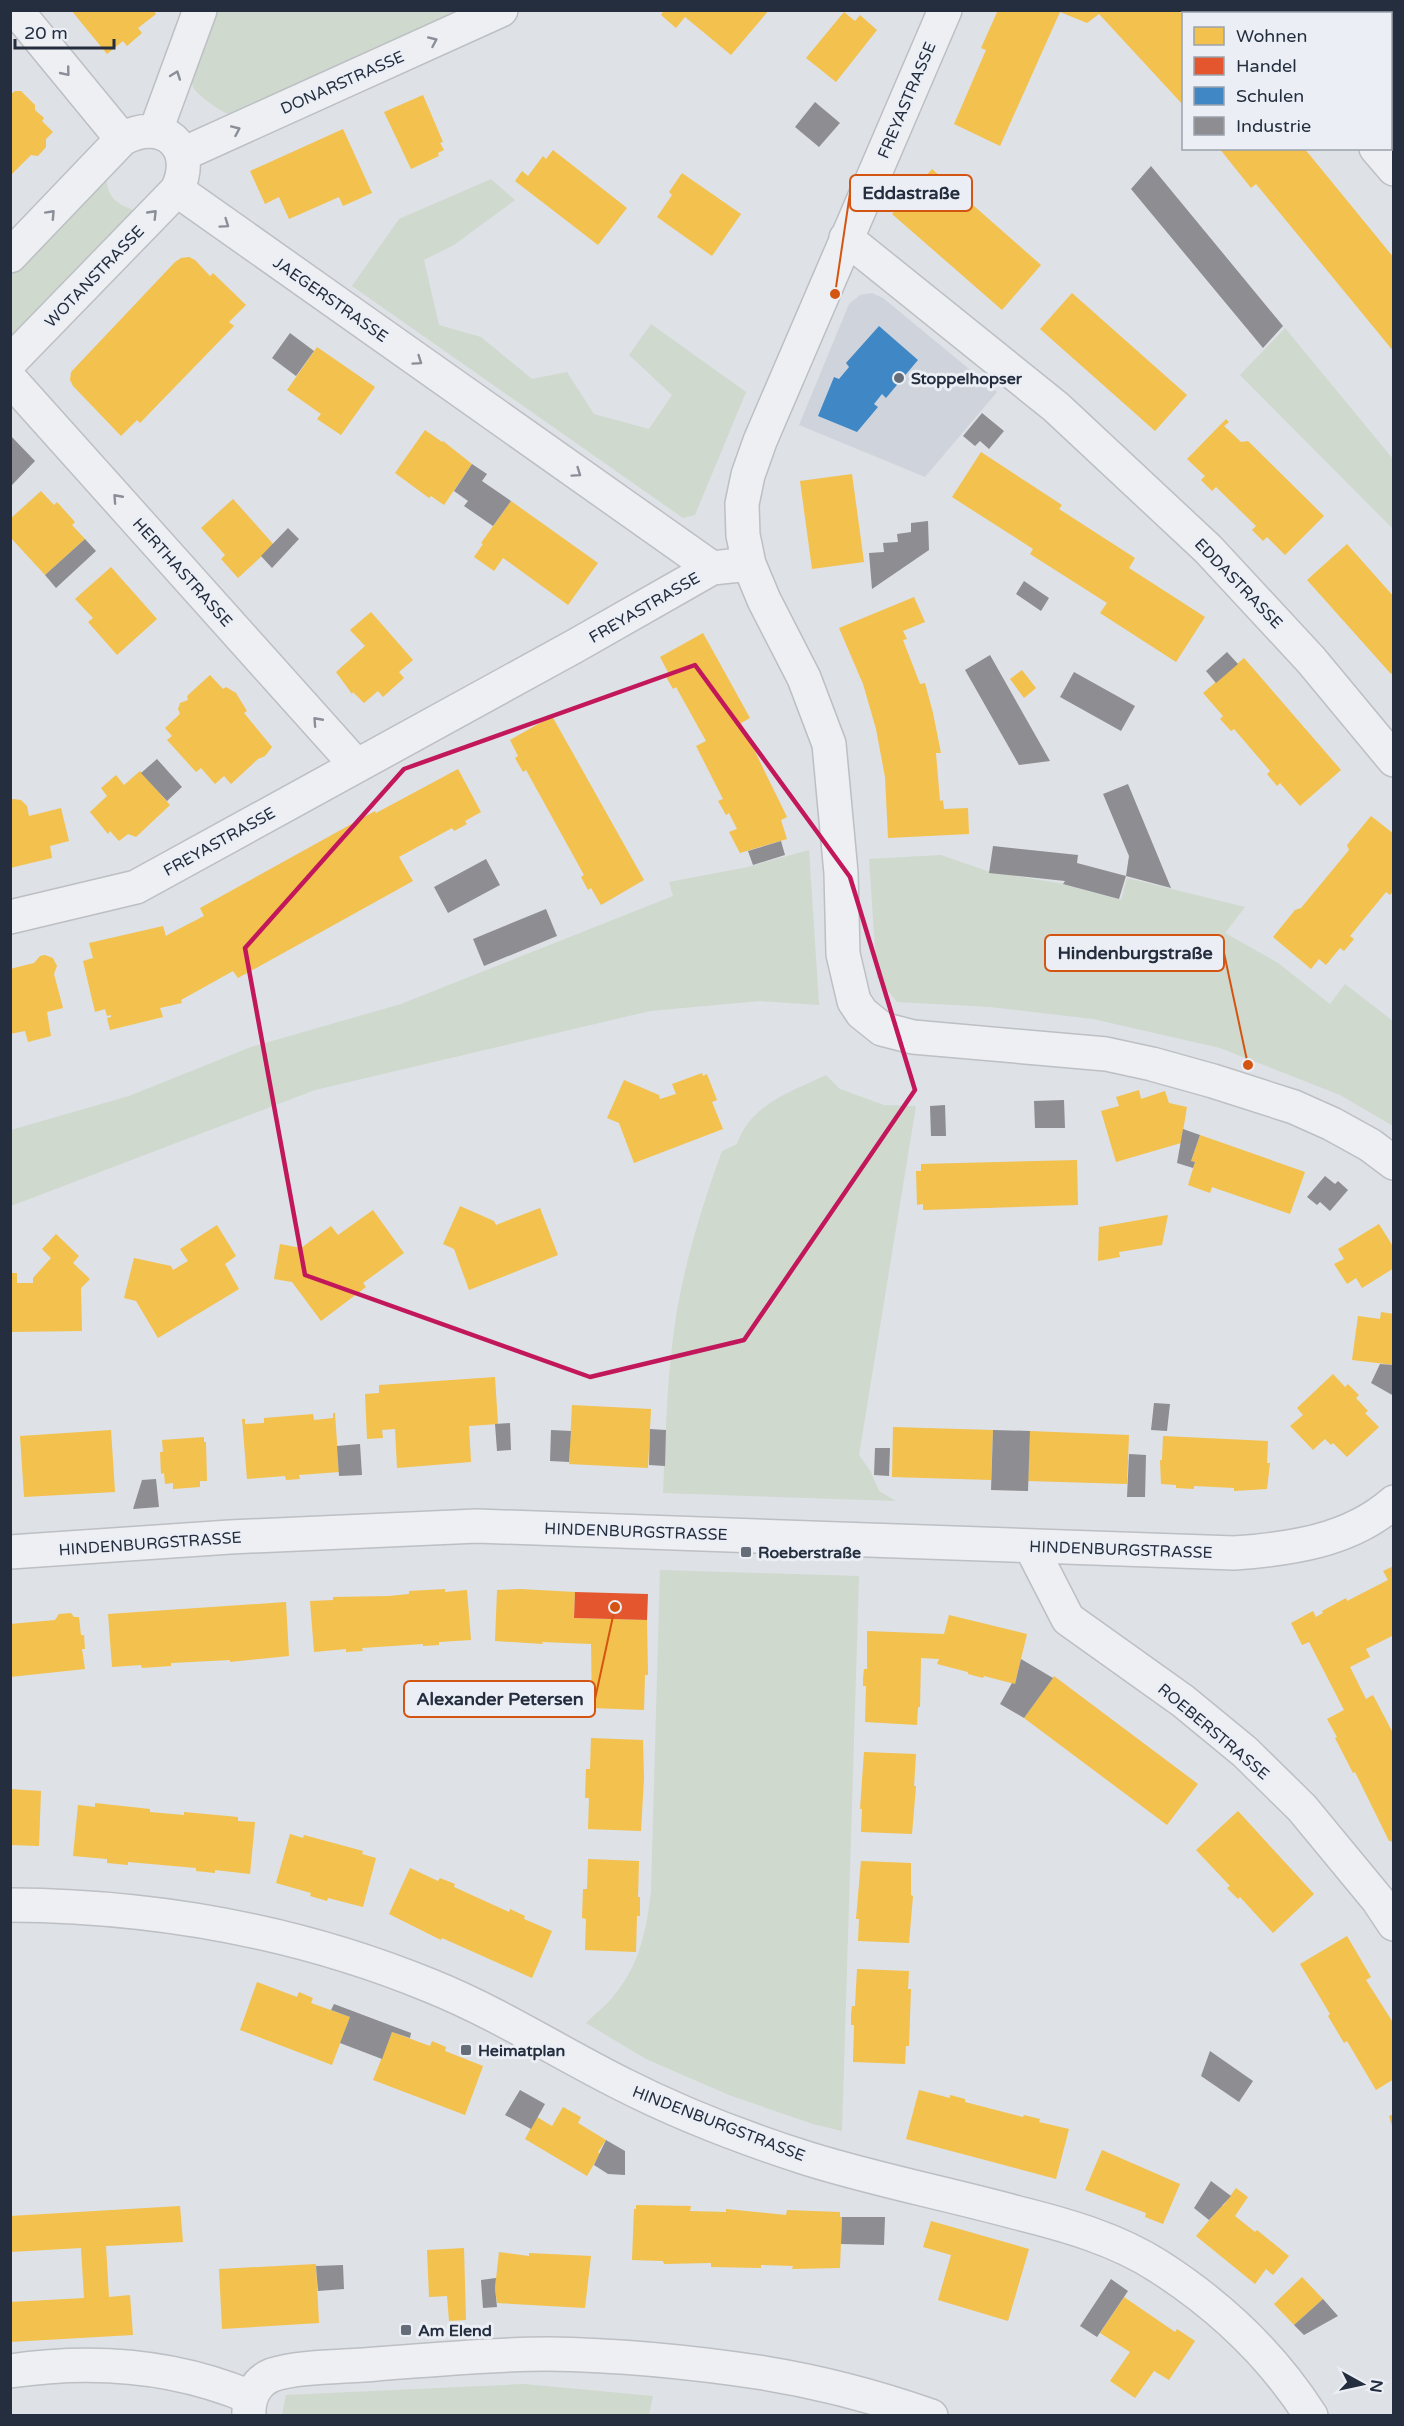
<svg xmlns="http://www.w3.org/2000/svg" width="1404" height="2426" font-family="'Varela Round',sans-serif">
<style>
.built{fill:#cfd4dc}
.green{fill:#cfd9ce}
.homes{fill:#f2c14e}
.shops{fill:#e4572e}
.schools{fill:#3f88c5}
.industry{fill:#8d8d92}
.lines{fill:none;stroke-linecap:round;stroke-linejoin:round}
.minor-casing{stroke:#bcbfc3;stroke-width:36}
.minor{stroke:#eeeff2;stroke-width:33}
.oneway{stroke:#898e98}
.marked{fill:none;stroke:#c2185b;stroke-width:4.5;stroke-linejoin:round}
.poi-dot{fill:#656d79;stroke:#ebeff5;stroke-width:2}
.labels{text-anchor:middle;stroke-width:6;stroke-linejoin:round;paint-order:stroke}
.street-label{font-size:16px;fill:#242e3f;stroke:#ebeff5}
.poi-label{font-size:16px;font-weight:bold;fill:#242e3f;stroke:#ebeff5;text-anchor:start}
.leader{fill:none;stroke:#d45511;stroke-width:2}
.callout-dot{fill:#d45511;stroke:#ebeff5;stroke-width:2}
.callout{fill:#ebeff5;stroke:#d45511;stroke-width:2}
.callout-label{font-size:18px;text-anchor:middle;font-weight:bold;fill:#242e3f}
</style>
<rect width="100%" height="100%" fill="#dee1e5"/>
<path class="built" d="M872,293l11,5 114,94 -72,85 -126,-52 50,-121 11,-9z"/>
<path class="green" d="M214,11h258l-240,104c-8,-1 -32,-18 -38,-26 -2,-4 -3,-10 -3,-15z
M107,173c-3,23 11,33 31,38l-127,130v-66z
M491,179l24,21 -61,45 -30,15 15,65 42,12 51,42 35,-7 27,42 55,15 23,-34 -43,-40 22,-31 95,68 -51,123 -12,3 -331,-232 47,-67z
M1285,328l108,131v70l-153,-154z
M809,850l10,155 -59,-4 -110,10 -335,79 -304,116v-76l118,-34 122,-49 150,-43 272,-108 -4,-14 79,-15z
M941,855l46,16 77,13 57,16 6,-22 118,29 -20,26 53,30 52,41 15,-20 48,37v105l-53,-31 -120,-47 -127,-29 -103,-12 -93,-5 -20,-24 -8,-119z
M826,1075l14,14 44,16 32,1 -57,349 12,17 8,19 17,10 -233,-8c3,-61 4,-123 14,-183 10,-55 26,-107 45,-159l15,-7c15,-41 52,-51 89,-69z
M660,1570l199,6 -17,555 -29,-7 -84,-29 -83,-36 -60,-36c10,-10 22,-19 30,-30 24,-30 31,-65 35,-102z
M524,2384l129,12 -4,19h-367l4,-20z"/>
<path class="homes" d="M71,10h82l3,4 -18,14 4,5 -15,13 -4,-5 -16,13z
M664,10h105l-38,45 -46,-38 -9,11 -15,-13z
M998,10h180l6,6v90l-85,-92 -12,9 -27,-11 -60,134 -46,-22 32,-74 -5,-2z
M1306,10h55l3,4h-61z
M844,12l11,9 5,-6 17,15 -41,52 -30,-24z
M1394,49v78l-4,-4v-71z
M15,91h6l14,14v5l9,8 -2,3 11,11 -7,7v8l-8,9 -7,-1 -21,21v-81z
M423,95l20,47 -3,1 4,7 -6,3 1,3 -28,13 -27,-57z
M343,129l29,64 -29,13 -4,-9 -50,22 -10,-22 -14,7 -15,-33z
M1219,148h77l1,2 7,-2 90,110v94l-138,-168 -5,4z
M553,150l74,58 -29,37 -83,-64 7,-10 6,5 15,-20 3,3z
M932,169l109,96 -39,45 -110,-96z
M682,173l59,41 -29,42 -55,-39 15,-22 -3,-3z
M189,257l6,3 15,16 3,-3 33,32 -17,17 5,4 -94,97 -3,-3 -16,16 -48,-50 -3,-6 1,-8 104,-110 6,-4z
M1072,293l115,102 -32,36 -115,-102z
M317,347l58,40 -34,48 -24,-16 4,-5 -34,-24z
M1226,419l3,3 -5,4 17,16 7,-1 76,75 -39,39 -18,-18 -4,4 -11,-11 4,-4 -40,-39 -4,4 -11,-11 4,-4 -18,-17z
M425,430l17,12 1,-1 29,23 -28,41 -13,-9 -2,2 -34,-25z
M981,452l81,53 -3,4 76,49 -6,10 76,49 -29,45 -76,-49 7,-10 -77,-49 3,-5 -81,-52z
M852,474l12,88 -52,7 -12,-88z
M41,491l13,14 3,-3 18,20 -3,3 13,14 -40,36 -35,-38v-18z
M233,499l41,46 -36,33 -17,-19 4,-4 -24,-27z
M511,501l87,62 -30,42 -65,-47 -9,13 -20,-14 9,-13 -2,-1z
M1347,544l47,53v75l-3,2 -84,-94z
M111,567l46,52 -40,36 -29,-33 5,-4 -18,-19z
M914,597l11,25 -22,9 4,8 -4,1 17,44 5,-1 8,30 8,40h-5l4,48 3,-1 1,9 24,-1 1,26 -81,4 -3,-61 -9,-48 -13,-45 -24,-56z
M371,612l42,48 -14,12 5,6 -10,9 -11,10 -5,-6 -14,12 -11,-11 -1,2 -16,-22 29,-26 -15,-16z
M703,633l47,85 -9,5 46,94 -6,3 6,19 -47,14 -11,-21 8,-3 -8,-16 -3,2 -8,-14 5,-2 -27,-53 10,-5 -30,-54 -3,2 -8,-14 4,-1 -9,-17z
M1244,658l97,112 -41,36 -20,-23 -3,3 -10,-12 3,-3 -36,-42 -3,2 -11,-12 3,-3 -20,-23z
M1022,670l14,18 -12,10 -14,-19z
M210,675l13,14 3,-2 10,6 11,18 -3,2 28,34 -7,9 -7,3 -27,25 -7,-8 -9,8 -14,-16 -5,4 -29,-32 5,-4 -7,-8 15,-14 -2,-5 2,-6 8,-3 -1,-4z
M552,716l92,164 -43,25 -10,-17 -3,2 -7,-13 3,-2 -58,-105 -3,2 -8,-14 3,-2 -8,-16z
M458,769l23,43 -16,9 2,3 -13,7 -2,-3 -53,29 14,24 -175,97 -5,-7 -52,29 1,3 -22,5 3,9 -53,13 -3,-12 4,-1v-2l-4,1 -2,-7 -10,3 -12,-51 10,-3 -4,-15 74,-17 3,10 5,-3 33,-17 -4,-8 175,-97 1,2z
M140,771l30,34 -34,32 -8,-3 -9,7 -9,-10 -2,3 -18,-22 17,-16 -6,-8 15,-13 8,10z
M13,799l8,1 6,6 2,10 32,-8 8,33 -19,5 2,12 -42,10v-68z
M1371,816l23,18v56l-4,5 -4,-3 -36,44 4,3 -10,12 -4,-3 -14,17 -7,-6 -8,10 -38,-32 22,-27 6,-2 48,-58 -2,-5z
M45,955l8,3 4,8 -3,8 9,34 -16,4 4,24 -23,6 -3,-11 -15,3v-65l24,-6 6,-7z
M702,1073l1,3 4,-2 10,26 -5,2 11,27 -89,34 -15,-40 -12,-5 17,-38 35,15 1,4 16,-5 -4,-10z
M1139,1090l2,9 24,-8 4,12 18,4 -6,36 -65,19 -15,-51 18,-5 -3,-9z
M1200,1135l105,37 -15,42 -78,-27 -2,6 -22,-8 7,-23 -4,-1z
M1077,1160l1,45 -155,5v-6l-6,1 -1,-34h5v-7z
M460,1206l34,15 2,4 44,-17 18,47 -89,35 -15,-41 -11,-5z
M373,1210l31,43 -41,30 3,4 -45,34 -29,-39 -18,-3 6,-35 21,4 30,-22 7,9z
M1168,1215l-6,30 -43,7 1,5 -22,4 1,-34z
M1379,1224l15,24v20l-32,20 -6,-10 -9,6 -13,-20 10,-5 -6,-10z
M217,1225l19,31 -11,8 14,25 -81,49 -22,-37 -12,-3 10,-40 37,8 2,4 15,-9 -8,-12z
M56,1234l23,22 -6,7 17,16 -9,9 1,43 -72,1v-59h7v10h16v-5l18,-20 -9,-9z
M1381,1312l13,2v51l-42,-5 6,-44 22,3z
M1333,1374l12,13 3,-3 11,11 -3,3 12,13 -3,2 14,14 -32,30 -14,-14 -2,2 -6,-6 -12,11 -23,-24 13,-11 -6,-7z
M495,1377l3,47 -29,2 2,36 -74,6 -2,-39 -13,1 1,8 -16,1 -2,-45 14,-1v-8z
M572,1405l79,4 -3,59 -79,-4z
M333,1413h2l4,59 -40,3 1,4 -14,1 -1,-4 -38,3 -5,-60h3v5l19,-1v-5l49,-4 1,6 19,-2z
M893,1427l100,3 -2,50 -99,-3z
M111,1430l4,62 -91,5 -4,-61z
M1030,1431l99,4 -2,49 -99,-3z
M1163,1436l105,5 -1,22h3l-3,26 -33,2v-3l-40,-2v3l-18,-1v-3l-15,-1 -1,-24h2z
M204,1437v5h2l1,39h-7v6l-27,2v-6l-8,1 -1,-11 -3,1 -1,-22h3l-1,-12z
M1394,1566v69l-28,14 4,8 -20,10 16,32 7,-4 21,40v111l-3,-5h-2l-34,-69 -2,1 -18,-35 2,-1 -10,-18 17,-9 -35,-68 -7,3 -11,-22 22,-12 3,6 7,-4 -1,-2 24,-13 1,3 41,-21 -5,-9z
M445,1589v3l22,-2 4,50 -32,2v3l-16,1v-2l-61,4 1,3 -17,1v-3l-32,3 -4,-51 23,-1v-3l56,-1 20,-2v-3z
M520,1589l55,3 -1,26 73,2 1,55h-3l-1,35 -52,-2 -1,-64 -49,-2 1,2 -48,-3 2,-51z
M286,1602l3,54 -59,6v-2l-59,3v3l-29,2 -1,-3 -29,2 -4,-53z
M71,1613l3,4h5l2,18h3l1,14h-3l3,20 -75,8v-53l45,-4 4,-6z
M949,1615l78,19 -12,50 -31,-8 -1,2 -15,-4v-2l-31,-8 2,-5 -18,-1 -1,49h-2l-1,18 -52,-3 1,-36h-3v-8l1,-9h3v-38l77,3z
M1054,1676l144,108 -31,41 -143,-107z
M591,1738l52,2 1,38 -3,53 -53,-2 1,-31h-4l1,-29h4z
M864,1752l52,2 -2,32h2l-4,48 -51,-2 1,-23h-2z
M10,1789l31,2 -2,55 -29,-1z
M95,1803l55,6v3l34,3v-3l54,5v4l17,1 -5,52 -35,-4v3l-19,-2v-3l-68,-6v3l-21,-2v-4l-34,-3 5,-51 17,2z
M1238,1811l76,83 -41,39 -33,-36 -2,2 -11,-11 3,-2 -34,-36z
M290,1834l13,4 1,-3 59,16 -1,3 14,4 -13,49 -35,-9 -1,3 -17,-5 1,-3 -35,-10z
M588,1859l51,2 -1,36h2v19h-3l-1,36 -51,-2 1,-31 -4,-1 1,-29h4z
M861,1861l50,2v32l2,1 -4,47 -51,-2 1,-22h-3z
M410,1868l28,13 2,-3 15,6 -1,3 55,25 1,-3 15,7 -1,3 28,12 -20,47 -90,-40 -1,2 -52,-26z
M1347,1936l24,41 -5,3 28,44v55l-18,11 -29,-49 -3,2 -16,-27 2,-2 -30,-50z
M857,1969l52,2 -1,18h3l-2,57h-3l-1,18 -52,-2 1,-37h-3v-10l1,-9h3z
M257,1982l40,15 2,-5 14,6 -2,5 39,14 -18,48 -92,-35z
M392,2032l38,14 2,-5 14,6 -1,4 38,15 -18,49 -92,-35z
M919,2090l31,8v-3l15,4v3l58,15 1,-2 16,4 -1,3 30,7 -13,50 -150,-40z
M563,2107l18,10 -3,6 28,17 -8,12 2,2 -13,22 -62,-37 12,-22 15,9z
M1394,2114v15h-1l-4,-13z
M1102,2150l78,34 -17,40 -18,-7 1,-4 -61,-23z
M1236,2188l12,9 -13,19 20,16 2,-2 32,26 -16,19 -7,-6 -11,15 -59,-48 26,-31 1,1z
M636,2205l55,1 -1,5 36,1v-3l60,6 1,-5 53,2v5h2l-2,51 -48,1 1,-3 -32,-1v3l-50,-1v-4l-47,1 -1,-3 -31,-1 2,-51h2z
M180,2206l3,36 -77,4 3,51 21,-2 3,40 -123,7v-40l74,-4 -3,-50 -71,4v-36z
M931,2221l98,28 -21,72 -70,-21 13,-45 -28,-8z
M464,2248l2,72 -17,1 -2,-25 -18,1 -2,-47z
M499,2252l30,4v-3l62,3 -6,52 -88,-5 -2,-15z
M316,2264l3,59 -97,6 -3,-60z
M1302,2277l21,22 -29,26 -20,-21z
M1124,2297l51,35 2,-3 18,12 -26,39 -15,-9 -19,27 -25,-17 20,-29 -30,-19z"/>
<path class="shops" d="M575,1592l73,2 -1,26 -73,-2z"/>
<path class="schools" d="M879,326l39,34 -32,38 -4,-4 -8,10 4,3 -21,25 -39,-16 16,-39 5,2 10,-12 -3,-4z"/>
<path class="industry" d="M815,102l25,21 -21,24 -24,-20z
M1151,166l132,160 -20,22 -132,-159z
M290,333l24,18 -18,25 -24,-18z
M982,413l22,18 -15,18 -9,-8 -5,5 -12,-10z
M10,435l25,26 -23,24 -2,-2z
M472,464l15,10 -5,7 29,20 -18,25 -29,-20 4,-5 -14,-10z
M928,521l1,29 -57,39 -3,-36 15,-1 -1,-9 15,-1 -1,-8 14,-2v-9z
M288,528l11,11 -27,29 -11,-12z
M85,539l11,12 -40,37 -11,-13z
M1024,581l25,17 -8,13 -25,-17z
M1227,652l11,12 -22,19 -10,-12z
M990,655l60,106 -31,4 -54,-95z
M1074,672l61,34 -14,25 -61,-34z
M157,759l25,28 -15,14 -26,-28z
M1128,784l43,104 -45,-12 3,-20 -26,-62z
M781,841l4,14 -32,10 -5,-14z
M993,846l85,9 -1,8 49,13 -7,23 -56,-15 2,-3 -76,-8z
M486,859l14,26 -52,28 -14,-26z
M546,909l11,27 -73,30 -11,-27z
M1064,1100l1,28h-30l-1,-27z
M945,1105l1,31h-15l-1,-30z
M1183,1129l17,6 -9,26 4,1 -2,6 -16,-5z
M1325,1176l10,8 3,-3 10,9 -18,21 -10,-9 -3,3 -10,-8z
M1380,1364l14,1v31l-23,-13z
M1154,1403l16,1 -3,27 -16,-1z
M510,1423l1,27 -14,1 -2,-27z
M650,1429l16,1 -1,36 -16,-1z
M551,1430l20,1 -2,31 -19,-1z
M993,1430l37,1 -2,60 -37,-1z
M360,1444l2,31 -23,1 -2,-30z
M875,1448h15l-1,28 -15,-1z
M1129,1454l17,1 -1,42h-18z
M156,1479l3,28 -26,2 9,-29z
M1021,1659l32,19 -29,40 -24,-14 12,-21 3,1z
M334,2004l77,29 -1,5 -18,-6 -10,27 -42,-16 10,-26 -19,-7z
M1210,2051l43,30 -14,21 -38,-26z
M520,2090l25,14 -14,25 -26,-14z
M606,2140l19,11v24l-17,-1 -14,-9z
M1211,2181l20,15 -22,24 -15,-12z
M842,2217h43l-1,28 -43,-1z
M343,2265l1,24 -26,2 -2,-25z
M496,2278l-1,10 2,19 -14,1 -2,-28z
M1111,2279l17,12 -31,46 -17,-11z
M1323,2299l15,17 -34,19 -10,-10z"/>
<g class="lines">
<g class="minor-casing">
<path id="minor" d="M16,10l106,129
M945,10l-185,431 -12,34 -6,29 1,31 6,29 15,36 40,78 25,66 12,129 2,81 11,47 8,12 20,16 31,8 193,17 46,10 61,17 81,26 38,17 38,21 24,18
M1249,10l3,4
M156,130l44,-120
M1376,148l18,21
M183,154l318,-144
M177,190l535,378
M846,238l210,169 152,142 103,111 83,100
M10,256l112,-117c41,-23 76,8 55,51l-167,172
M10,379l346,386
M10,917l126,-30 439,-241 137,-78 37,-4
M1031,1547l37,72 115,82 62,51 57,56 76,92 16,24
M10,1552l220,-15 247,-11 757,27c56,-4 116,-12 160,-51
M10,1905c144,1 287,26 421,81 67,27 127,66 191,98 59,30 124,55 187,75 68,21 139,35 209,54 48,12 98,26 140,53 61,39 114,89 153,150
M10,2371c82,-12 164,-6 240,26
M249,2416c-1,-17 6,-34 23,-41 27,-9 74,-8 104,-11 56,-4 114,-10 171,-10 73,1 145,8 217,19 56,9 113,24 167,43"/>
</g>
<use href="#minor" class="minor"/>
</g>
<defs><path id="oneway-chevron" d="M-2-3.5L2.5 0L-2 3.5" fill="none" stroke-width="1.6" stroke-linecap="round" stroke-linejoin="round" transform="scale(1.5)"/></defs>
<g class="oneway">
<use href="#oneway-chevron" transform="translate(433 41) rotate(-24)"/>
<use href="#oneway-chevron" transform="translate(66 72) rotate(51)"/>
<use href="#oneway-chevron" transform="translate(176 75) rotate(-70)"/>
<use href="#oneway-chevron" transform="translate(236 130) rotate(-24)"/>
<use href="#oneway-chevron" transform="translate(51 214) rotate(-47)"/>
<use href="#oneway-chevron" transform="translate(153 214) rotate(-46)"/>
<use href="#oneway-chevron" transform="translate(225 224) rotate(35)"/>
<use href="#oneway-chevron" transform="translate(418 361) rotate(35)"/>
<use href="#oneway-chevron" transform="translate(577 473) rotate(35)"/>
<use href="#oneway-chevron" transform="translate(117 498) rotate(-132)"/>
<use href="#oneway-chevron" transform="translate(317 721) rotate(-132)"/>
</g>
<path class="marked" d="M695,665l155,212 65,213 -171,250 -154,37 -285,-102 -60,-327 159,-179z"/>
<g class="poi-dot">
<circle cx="899" cy="378" r="6"/>
<rect x="740" y="1546" width="12" height="12" rx="3"/>
<rect x="460" y="2044" width="12" height="12" rx="3"/>
<rect x="400" y="2324" width="12" height="12" rx="3"/>
</g>
<g class="labels">
<g class="street-label">
<text transform="translate(342 82) rotate(-24)" y="6">DONARSTRASSE</text>
<text transform="translate(906 100) rotate(-67)" y="6">FREYASTRASSE</text>
<text transform="translate(94 276) rotate(-46)" y="6">WOTANSTRASSE</text>
<text transform="translate(331 299) rotate(35)" y="6">JAEGERSTRASSE</text>
<text transform="translate(183 572) rotate(48)" y="6">HERTHASTRASSE</text>
<text transform="translate(1239 583) rotate(46)" y="6">EDDASTRASSE</text>
<text transform="translate(644 607) rotate(-30)" y="6">FREYASTRASSE</text>
<text transform="translate(219 841) rotate(-29)" y="6">FREYASTRASSE</text>
<text transform="translate(636 1531) rotate(2)" y="6">HINDENBURGSTRASSE</text>
<text transform="translate(150 1543) rotate(-4)" y="6">HINDENBURGSTRASSE</text>
<text transform="translate(1121 1549) rotate(2)" y="6">HINDENBURGSTRASSE</text>
<text transform="translate(1214 1731) rotate(40)" y="6">ROEBERSTRASSE</text>
<text transform="translate(719 2123) rotate(21)" y="6">HINDENBURGSTRASSE</text>
</g>
<g class="poi-label">
<text x="911" y="384">Stoppelhopser</text>
<text x="758" y="1558">Roeberstraße</text>
<text x="478" y="2056">Heimatplan</text>
<text x="418" y="2336">Am Elend</text>
</g>
</g>
<path class="leader" d="M835 294L850 193M1248 1065L1224 953M615 1607L595 1699"/>
<g class="callout-dot">
<circle cx="835" cy="294" r="6"/>
<circle cx="1248" cy="1065" r="6"/>
<circle cx="615" cy="1607" r="6"/>
</g>
<g class="callout">
<rect x="850" y="175" width="122" height="36" rx="6"/>
<rect x="1045" y="935" width="179" height="36" rx="6"/>
<rect x="404" y="1681" width="191" height="36" rx="6"/>
</g>
<g class="callout-label">
<text x="911" y="199">Eddastraße</text>
<text x="1135" y="959">Hindenburgstraße</text>
<text x="500" y="1705">Alexander Petersen</text>
</g>
<rect width="1404" height="2426" fill="none" stroke="#242e3f" stroke-width="24"/>
<rect x="1182" y="12" width="210" height="138" fill="#ebeff5" stroke="#9ba2ac" stroke-width="1.5"/>
<rect x="1194" y="27" width="30" height="18" fill="#f2c14e" stroke="#9ba2ac" stroke-width="1.5"/>
<text x="1236" y="42" font-size="18" fill="#242e3f">Wohnen</text>
<rect x="1194" y="57" width="30" height="18" fill="#e4572e" stroke="#9ba2ac" stroke-width="1.5"/>
<text x="1236" y="72" font-size="18" fill="#242e3f">Handel</text>
<rect x="1194" y="87" width="30" height="18" fill="#3f88c5" stroke="#9ba2ac" stroke-width="1.5"/>
<text x="1236" y="102" font-size="18" fill="#242e3f">Schulen</text>
<rect x="1194" y="117" width="30" height="18" fill="#8d8d92" stroke="#9ba2ac" stroke-width="1.5"/>
<text x="1236" y="132" font-size="18" fill="#242e3f">Industrie</text>
<g transform="translate(1362 2384) rotate(98)" stroke="#ebeff5" stroke-width="4.5" paint-order="stroke">
<path d="M0-4.5L10 22L0 15L-10 22Z" fill="#242e3f"/>
<text y="-9" font-size="16" font-weight="bold" text-anchor="middle" fill="#242e3f">N</text>
</g>
<path d="M15 39v9h99v-9" fill="none" stroke="#242e3f" stroke-width="3"/>
<text x="24" y="39" font-size="18" fill="#242e3f" stroke="#ebeff5" stroke-width="4.5" paint-order="stroke">20 m</text>
</svg>
